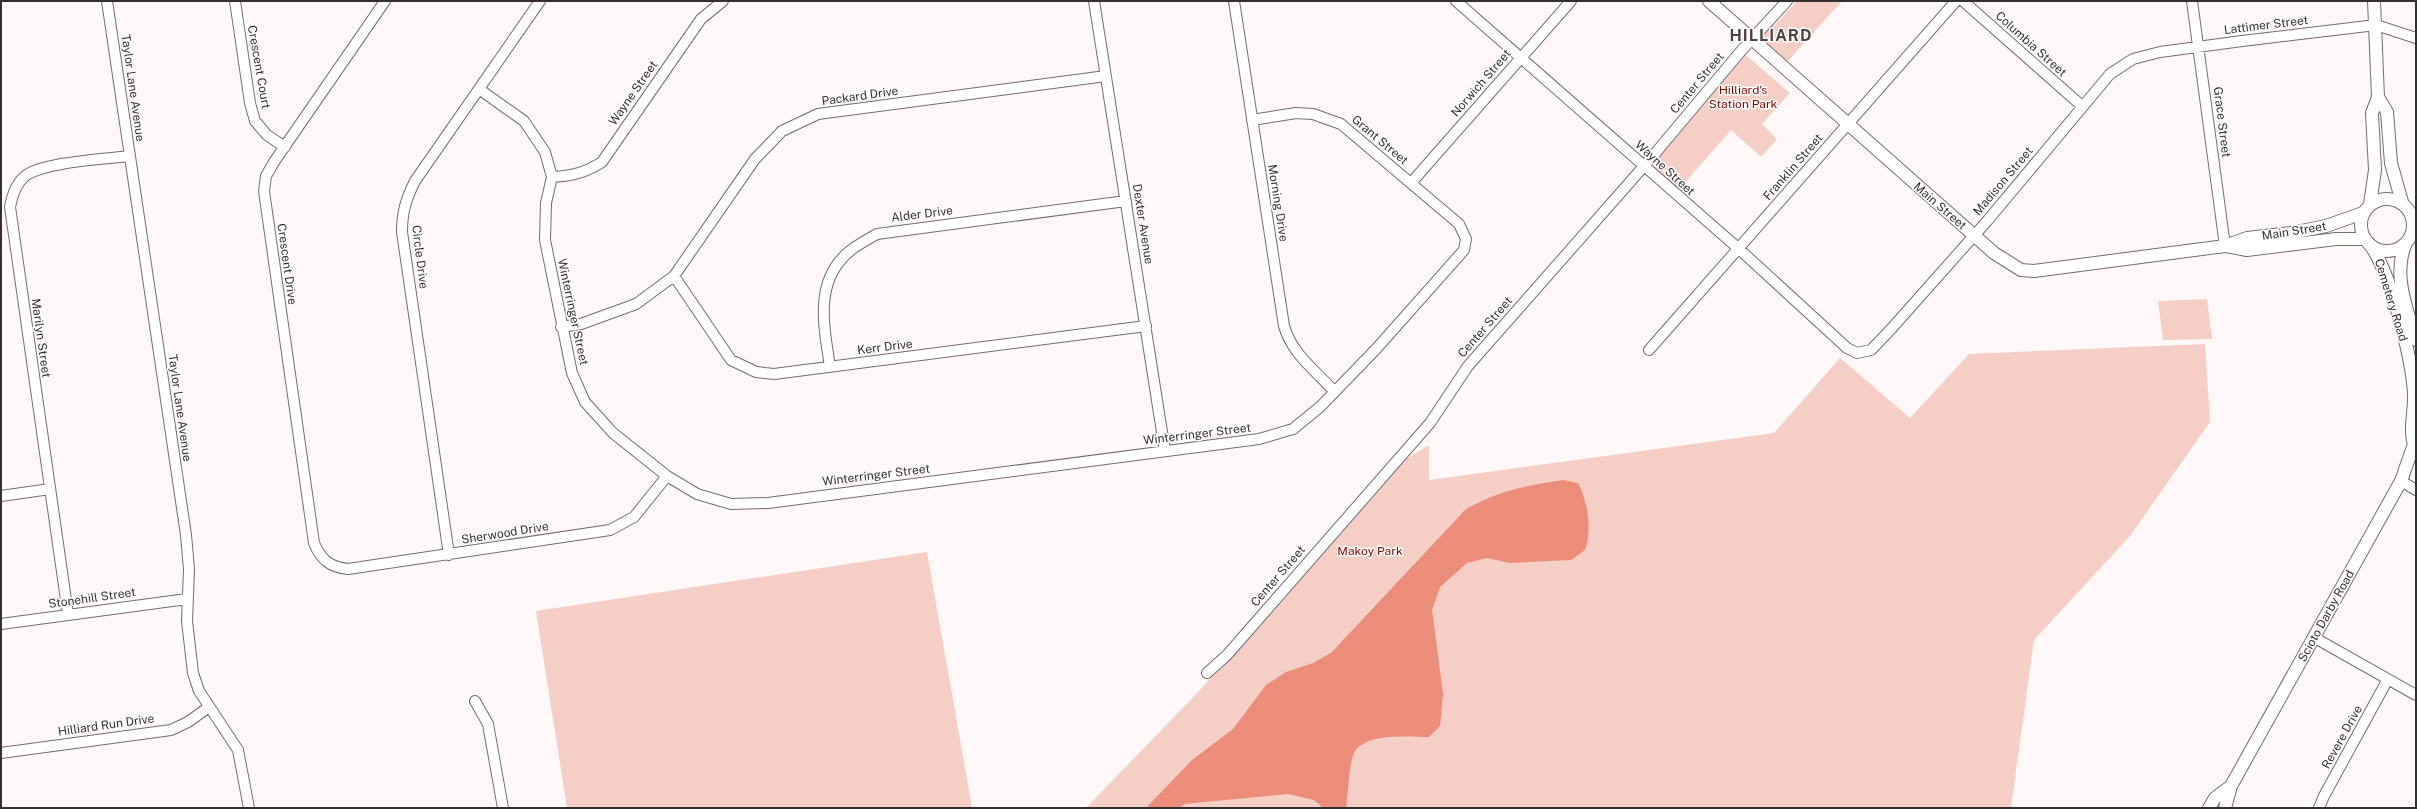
<svg xmlns="http://www.w3.org/2000/svg" width="2417" height="809" font-family="'Public Sans',sans-serif">
<style>
.green{fill:#f5cec6}
.water{fill:#ec8c7b}
.lines{fill:none;stroke-linecap:round;stroke-linejoin:round}
.minor-casing{stroke:#766c6a;stroke-width:12}
.major-casing{stroke:#766c6a;stroke-width:14}
.minor{stroke:#fff;stroke-width:10}
.major{stroke:#fff;stroke-width:12}
.labels{text-anchor:middle;stroke-width:3;stroke-linejoin:round;paint-order:stroke}
.street-label{font-size:12px;fill:#35302f;stroke:#fff}
.park-label{font-size:12px;fill:#7e0700;stroke:#fff}
.district-label{font-size:16px;font-weight:bold;letter-spacing:1px;fill:#4d4341;stroke:#fff}
</style>
<rect width="100%" height="100%" fill="#fef9f8"/>
<path class="green" d="M1797,1h45l-56,62 -22,-21 -1,-6 9,-11h3z
M1741,51l49,42 -28,31 15,15 -16,18 -30,-27 -56,64 -27,-25 4,-12z
M2207,299l5,40 -49,1 -5,-39z
M2205,344l5,78 -80,114 -96,104 -23,167 -925,1 113,-117 205,-231 25,-15v35l345,-47 66,-75 70,60 59,-64z
M927,552l45,256h-405l-31,-197z"/>
<path class="water" d="M1563,480l15,3c10,20 14,46 7,67l-14,10 -61,3 -23,-5 -20,5 -27,24 -8,23 11,84 -3,32 -11,11c-19,0 -65,-5 -75,16 -5,10 -6,42 -8,55h-23l-9,-8 -26,-6 -104,10 -5,4h-33l46,-48 41,-31 33,-44 20,-13 27,-9 18,-10 135,-144c35,-19 58,-23 97,-29z"/>
<g class="lines">
<g class="minor-casing">
<path id="minor" d="M107,1l79,534 3,34 -2,52 6,52 6,18 39,59 11,58
M235,1l15,102 5,18 12,14 18,12
M385,1l-111,161 -8,14 -2,15 50,352c7,17 16,24 34,26l262,-39 24,-13 33,-41
M1094,1l71,450
M1234,1l50,325c8,28 31,44 50,65
M1456,1l283,248 108,99 10,5 14,-3 21,-22 96,-108 122,-146 23,-15 27,-7 82,-11 134,-16 40,13
M1963,1l119,105
M2192,1l33,245
M479,89l45,32 21,31 7,25 -6,26 -1,37 27,133 13,29 28,31 54,43 30,18 34,10 37,-1 491,-64 34,-10 27,-22 57,-59 87,-98 2,-11 -7,-15 -118,-100 -28,-10 -17,-1 -44,7
M552,177c19,-1 33,-4 50,-15l99,-143 22,-18
M1411,183l160,-182
M674,276l57,84 25,12 18,2 372,-48
M561,327l20,-3 55,-20 38,-28 81,-117 27,-28 36,-17 15,-2 273,-36
M1649,350l307,-349
M830,367c-6,-41 -17,-87 21,-117 8,-6 17,-11 26,-16l249,-33
M2401,481l15,9
M1,496l49,-7
M449,555l-47,-323c0,-20 4,-33 13,-51l125,-180
M68,614l-58,-407c2,-11 5,-22 14,-30 16,-15 83,-18 106,-21
M1,624l186,-25
M2315,638l101,57
M1207,673l20,-18 203,-232 38,-57 184,-209 89,-106 46,-50
M475,701l13,23 15,84
M1,753l170,-23 17,-8 21,-15
M2319,808l5,-12 64,-117"/>
</g>
<g class="major-casing">
<path id="major" d="M1709,1l285,252 27,17 13,1 191,-25 22,-8 44,-5 35,-7 37,-13
M2378,97l9,15 4,51 11,39
M2361 225a26 26 0 1 1 52 0a26 26 0 1 1-52 0Z
M2370,204l5,-34 -3,-57 6,-16 -4,-96
M2406,243c-14,31 1,66 10,97
M2226,246l21,4 89,-11h29
M2209,808l6,-10 16,-12
M2225,808l6,-22 170,-305 13,-37c-5,-15 1,-35 0,-51 -2,-33 -24,-123 -44,-148"/>
</g>
<use href="#minor" class="minor"/>
<use href="#major" class="major"/>
</g>
<g class="labels">
<g class="street-label">
<text transform="translate(2266 25) rotate(-7)" y="4">Lattimer Street</text>
<text transform="translate(2031 44) rotate(42)" y="4">Columbia Street</text>
<text transform="translate(259 67) rotate(80)" y="4">Crescent Court</text>
<text transform="translate(1481 83) rotate(-49)" y="4">Norwich Street</text>
<text transform="translate(1697 83) rotate(-50)" y="4">Center Street</text>
<text transform="translate(133 88) rotate(82)" y="4">Taylor Lane Avenue</text>
<text transform="translate(633 93) rotate(-55)" y="4">Wayne Street</text>
<text transform="translate(860 96) rotate(-8)" y="4">Packard Drive</text>
<text transform="translate(2222 122) rotate(83)" y="4">Grace Street</text>
<text transform="translate(1380 140) rotate(40)" y="4">Grant Street</text>
<text transform="translate(1793 167) rotate(-49)" y="4">Franklin Street</text>
<text transform="translate(1665 168) rotate(42)" y="4">Wayne Street</text>
<text transform="translate(2003 181) rotate(-50)" y="4">Madison Street</text>
<text transform="translate(1278 203) rotate(81)" y="4">Morning Drive</text>
<text transform="translate(1940 206) rotate(41)" y="4">Main Street</text>
<text transform="translate(922 214) rotate(-7)" y="4">Alder Drive</text>
<text transform="translate(1143 224) rotate(81)" y="4">Dexter Avenue</text>
<text transform="translate(2294 231) rotate(-9)" y="4">Main Street</text>
<text transform="translate(420 257) rotate(83)" y="4">Circle Drive</text>
<text transform="translate(287 264) rotate(82)" y="4">Crescent Drive</text>
<text transform="translate(2391 300) rotate(73)" y="4">Cemetery Road</text>
<text transform="translate(573 312) rotate(78)" y="4">Winterringer Street</text>
<text transform="translate(1485 327) rotate(-49)" y="4">Center Street</text>
<text transform="translate(41 338) rotate(82)" y="4">Marilyn Street</text>
<text transform="translate(885 347) rotate(-7)" y="4">Kerr Drive</text>
<text transform="translate(180 408) rotate(82)" y="4">Taylor Lane Avenue</text>
<text transform="translate(1197 434) rotate(-7)" y="4">Winterringer Street</text>
<text transform="translate(876 475) rotate(-7)" y="4">Winterringer Street</text>
<text transform="translate(505 533) rotate(-9)" y="4">Sherwood Drive</text>
<text transform="translate(1278 576) rotate(-49)" y="4">Center Street</text>
<text transform="translate(92 598) rotate(-8)" y="4">Stonehill Street</text>
<text transform="translate(2326 616) rotate(-61)" y="4">Scioto Darby Road</text>
<text transform="translate(106 725) rotate(-8)" y="4">Hilliard Run Drive</text>
<text transform="translate(2342 737) rotate(-61)" y="4">Revere Drive</text>
</g>
<g class="park-label">
<text x="1743" y="94">Hilliard's<tspan x="1743" dy="14">Station Park</tspan></text>
<text x="1370" y="555">Makoy Park</text>
</g>
<g class="district-label">
<text x="1771" y="41">HILLIARD</text>
</g>
</g>
<rect width="2417" height="809" fill="none" stroke="#35302f" stroke-width="4"/>
</svg>
